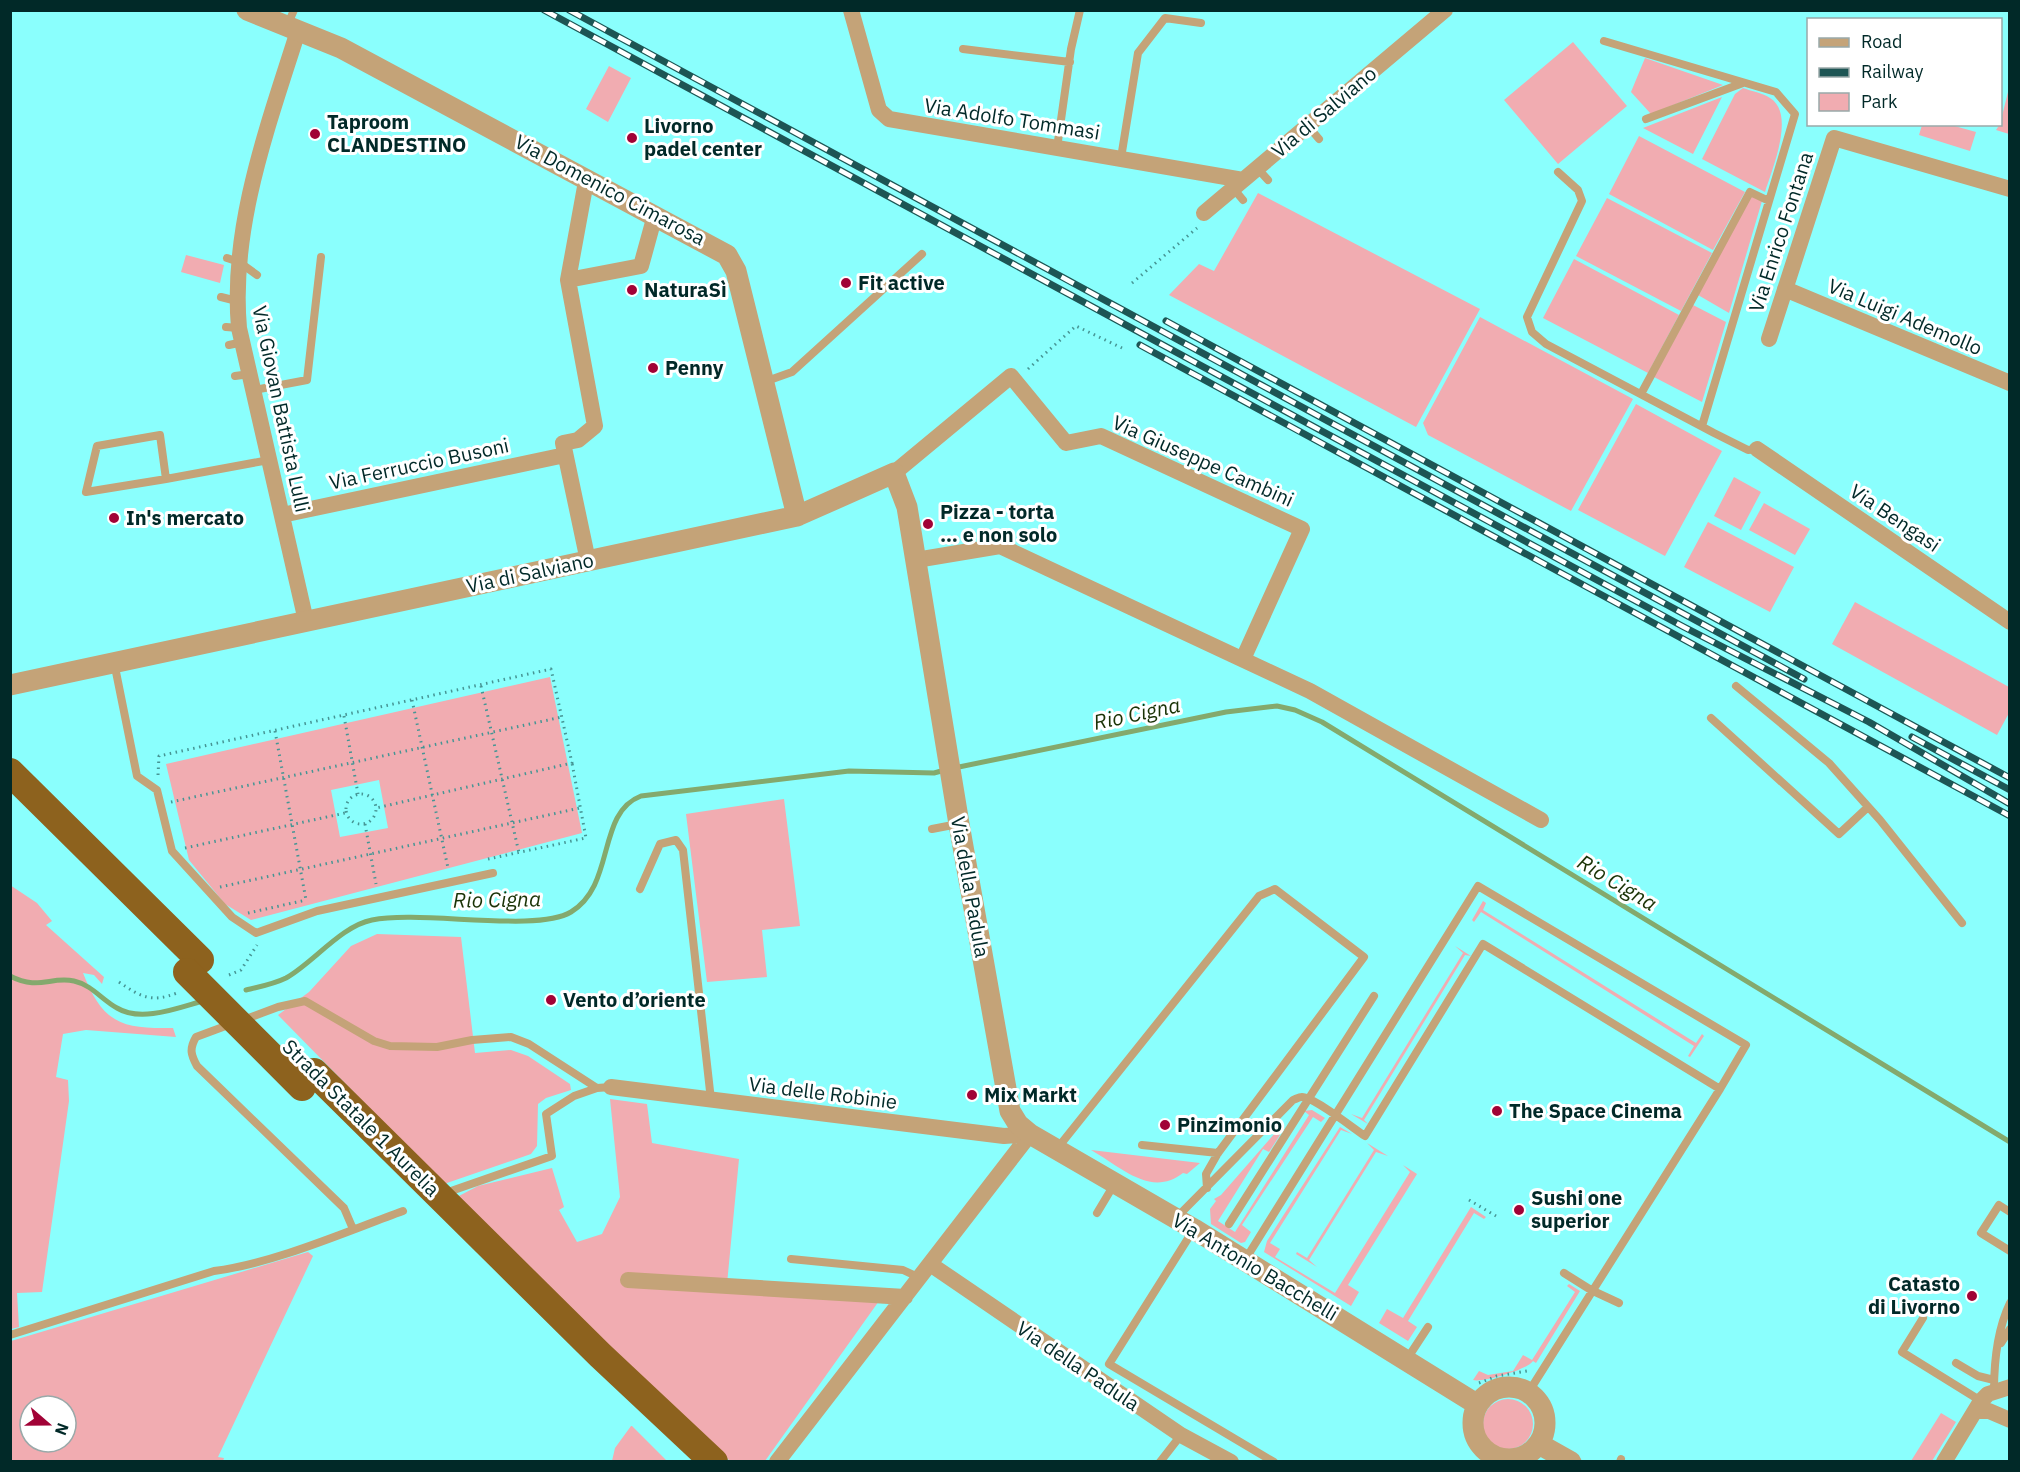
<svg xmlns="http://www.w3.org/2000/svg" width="2020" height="1472" font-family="'IBM Plex Sans',sans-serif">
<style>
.green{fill:#f1acb1;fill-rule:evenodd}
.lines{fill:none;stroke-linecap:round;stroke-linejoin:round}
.stream{stroke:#84a96d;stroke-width:5}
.path{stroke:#469594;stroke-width:3;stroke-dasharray:1.5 4.5;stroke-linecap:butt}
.service{stroke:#c4a378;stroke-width:8}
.minor{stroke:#c4a378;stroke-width:16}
.tertiary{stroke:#c4a378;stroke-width:21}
.trunk{stroke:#8d621e;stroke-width:28}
.rail-casing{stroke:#1d5554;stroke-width:7}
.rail{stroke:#fff;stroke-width:4.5;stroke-dasharray:14;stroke-linecap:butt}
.trunk-bridge{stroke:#8d621e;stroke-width:28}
.poi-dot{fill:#a10236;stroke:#fff;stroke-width:2}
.labels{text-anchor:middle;stroke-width:6;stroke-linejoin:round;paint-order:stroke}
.street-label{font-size:20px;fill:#012928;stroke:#fff}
.poi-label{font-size:20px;font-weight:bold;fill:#012928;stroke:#fff;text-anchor:start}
.water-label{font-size:21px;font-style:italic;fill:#1a3306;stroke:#fff}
</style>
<rect width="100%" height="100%" fill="#8afffd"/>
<path class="green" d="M1573,42l54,64 -69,58 -54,-64z
M1645,58l78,27 -72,29 -20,-22z
M609,66l22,12 -23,44 -22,-13z
M1743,88c8,3 20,5 27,10 26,16 2,71 -5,94l-63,-33 33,-65z
M2009,88v46l-13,-4 4,-6z
M1722,97l-29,57 -50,-26z
M1922,125h29l25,7 -6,19 -51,-16z
M1639,136l106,56 -32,58 -104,-56z
M1258,193l222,116 -64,118 -247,-132 30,-31 15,7z
M1751,196l11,5 -33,112 -31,-18z
M1607,198l105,55 -31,58 -105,-55z
M186,255l38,10 -4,18 -39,-11z
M1574,259l105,56 -31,58 -105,-55z
M1693,305l33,17 -24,80 -48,-25z
M1480,317l153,82 -62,112 -143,-76 -5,-12z
M1636,404l86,47 -57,105 -87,-46z
M1734,477l27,15 -20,38 -27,-14z
M1764,503l46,26 -15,26 -46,-25z
M1708,522l86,45 -24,45 -86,-45z
M1855,602l154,85v26l-12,22 -165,-91z
M550,677l32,156 -331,87 -26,-16 -36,-44 -23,-96zM379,780l9,48 -48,9 -9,-47z
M784,799l16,127 -38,4 5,47 -60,5 -21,-168z
M10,885l27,18 15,18 -6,4 58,52 -2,7 -8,-9 -11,-2c20,51 39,56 90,55l3,9 -90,-7 -23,4 -7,43 12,3 1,21 -27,191 -25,1 2,34 -8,2z
M1483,901l3,2 -3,7 213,133 6,-9 2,2 -14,21 -2,-1 6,-10 -213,-134 -7,10 -2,-2z
M377,934l84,3 14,116 36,-3 17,6 42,28 1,6 -25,8 -8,6 -1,42 -6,8 -87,30 -166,-169 31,-23 42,-46z
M1455,946l16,10 -6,-1 -101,165 4,4 -17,-10 11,4 101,-165z
M610,1099l37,5 5,39 87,16 -12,125 152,17 -114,160h-35l-275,-263 23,-12 74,-18 12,39 -5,3 18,32 25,-8 18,-37z
M1312,1110l13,8 -4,4 -8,-5 -71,108 9,7 -6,10 -4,1 -30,-19 -1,-15 6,-8 -2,-2 7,-4 54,-62h3l2,2 -11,17 -6,-3 -45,72 17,11 74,-117 -5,-4z
M1340,1127l12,7 -11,-4 -71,113 10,6 -5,8 60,36 75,-121 -7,-7 14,9 -69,111 11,7 -8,14 -87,-54 3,-11z
M1367,1143l21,13 -12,-4 -67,108 8,7 -21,-13 1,-2 10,6 67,-108z
M1091,1150l109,13 -13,11 -4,-1c-32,25 -62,-6 -92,-23z
M1471,1207l15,10 -2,2 -10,-6 -66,108 9,6 -9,14 -29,-18 8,-14 16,9z
M308,1252l5,4 -95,201 6,1 -1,3h-212v-120zM30,1406h36v36h-36z
M1569,1284l11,7 -44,72 -3,-2c-6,9 -51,22 -60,19l6,-9 9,4 25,-4 10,-16 9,5 43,-68 -8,-6z
M1483 1424a25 25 0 1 1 50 0a25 25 0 1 1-50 0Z
M1941,1413l15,9 -24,39h-21z
M631,1426h1l35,35h-55l3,-13z"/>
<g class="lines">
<path class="stream" d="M954,768l272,-56 51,-6 18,4 27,12 688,420
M10,976c29,15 40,0 64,5 18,4 28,19 43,27 23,14 58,1 82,-6
M246,990c13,-3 28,-6 40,-12 27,-15 55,-52 86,-58 49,-10 164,13 199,-8 45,-27 25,-99 70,-116l208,-25 85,2 11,-3"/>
<path class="path" d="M1132,283l65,-55
M1028,369l48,-43 46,22
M481,686l38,167
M412,700l36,168
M344,716l14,78
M275,731l31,169
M158,775l1,-19 392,-87 21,94 -196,45
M346 809a15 15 0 1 1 30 0a15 15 0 1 1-30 0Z
M171,802l391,-85
M365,824l11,60
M185,848l160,-35
M488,859l98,-21 -14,-75
M220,887l360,-79
M248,913l58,-13
M229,975l12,-5 16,-25
M119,982c22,15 32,21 58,11
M1469,1200l27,16
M1479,1383l18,-7 30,-5"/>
<path class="service" d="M287,26l7,-16
M1604,41l172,51 19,22 -93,312
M963,49l107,13
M1646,119l97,-36
M1308,126l11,13
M1057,148l14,-99 9,-39
M1121,158l17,-105 27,-35 36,5
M1257,168l11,12
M1558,172l20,18 4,11 -55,116 5,15 14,12 168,89 34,17 9,-1
M1233,188l10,12
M227,258l12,4 18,13
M221,297l16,4
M226,327l13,1
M229,345l14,-3
M235,376l15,-2
M764,382l28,-10 130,-118
M254,390l53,-10 14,-123
M1641,394l109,-202 19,9
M166,479l-6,-44 -63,11 -11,46 74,-12 6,-1 103,-19
M114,662l23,114 20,14 15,61 60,66 24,16 61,-22 176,-38
M1736,686l93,77 51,57 82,103
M1711,718l128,116 29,-27
M932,829l26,-5
M640,889l20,-45 16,-4 7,10 28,250
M243,1020l35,-13 27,-6 69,40 16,5 47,1 35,-7 39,-3 18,7 68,44 14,-1
M231,1024l-35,13c-7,12 -5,18 1,29l147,142 9,21
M1142,1145l76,8
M1056,1150l203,-254 16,-7 89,68 -146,196 -12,21 1,14
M451,1191l101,-35 -6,-42 28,-18 23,-8
M2010,1212l-11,-7 -18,28 29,18
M1097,1213l18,-30
M1177,1217l116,-117c3,-1 6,-3 9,-3 12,0 51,31 63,39l118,-192 237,145 26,-44 -268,-159 -233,374
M1229,1224l145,-228
M1194,1229l-85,135 165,98
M791,1259l112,11 17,8
M1564,1273l27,17 28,13
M1923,1318l-21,34 79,49
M10,1335l204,-64c61,-8 131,-39 189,-60
M2001,1343l9,-14
M1407,1359l21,-32
M1956,1363l22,13 16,4
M1994,1391c0,-29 3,-61 16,-88
M1528,1393l192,-304
M1160,1462l21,-27
M1486,1462l4,-8
M1620,1462l1,-3"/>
<path class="minor" d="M851,10l28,100 10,9 354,61
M298,31c-30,95 -68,196 -59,297l67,293
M585,187l-17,93 27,146 -17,14 -15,3 25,118
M1204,213l241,-203
M568,280l73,-14 14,-51
M1785,289l225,94
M1769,339l65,-201 176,51
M1757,449l253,173
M894,473l117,-97 55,67 35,-7 201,93 -59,130
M282,515l283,-60
M916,560l84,-14 310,145 231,129
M611,1087l393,49 26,-2
M930,1264l251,171 50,27
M628,1280l277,17
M1975,1411h14l21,9
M777,1462l253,-328
M1944,1462l37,-61 7,-7 22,-7"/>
<path class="tertiary" d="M247,10l94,38 386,207 9,16 61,245
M10,685l787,-169 97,-43 13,34 52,317 51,287 8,13 12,10 164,95 284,176
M1473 1423a36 36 0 1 1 72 0a36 36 0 1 1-72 0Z
M1539,1444l32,18"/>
<path class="trunk" d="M10,772l190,188
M314,1072l286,283 114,107"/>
<g class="rail-casing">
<path id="rail" d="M544,10l1138,616 187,96 141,82
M569,10l1235,669
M1166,321l844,457
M1140,345l870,471
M1912,737l98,53"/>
</g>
<use href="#rail" class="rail"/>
<path class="trunk-bridge" d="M187,972l115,115"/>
</g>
<g class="poi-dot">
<circle cx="315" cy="134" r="6"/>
<circle cx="632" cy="138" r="6"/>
<circle cx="846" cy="283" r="6"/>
<circle cx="632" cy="290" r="6"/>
<circle cx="653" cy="368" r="6"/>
<circle cx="114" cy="518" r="6"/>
<circle cx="928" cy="524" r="6"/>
<circle cx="551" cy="1000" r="6"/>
<circle cx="972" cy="1095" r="6"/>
<circle cx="1497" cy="1111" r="6"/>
<circle cx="1165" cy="1125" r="6"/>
<circle cx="1519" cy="1210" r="6"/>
<circle cx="1972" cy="1296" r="6"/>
</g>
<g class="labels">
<g class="street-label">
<text transform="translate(1324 112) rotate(-40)" y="7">Via di Salviano</text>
<text transform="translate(1012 119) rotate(9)" y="7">Via Adolfo Tommasi</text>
<text transform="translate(610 190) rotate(28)" y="7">Via Domenico Cimarosa</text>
<text transform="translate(1781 232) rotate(-72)" y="7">Via Enrico Fontana</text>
<text transform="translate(1905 317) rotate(23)" y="7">Via Luigi Ademollo</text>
<text transform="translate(281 409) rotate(78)" y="7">Via Giovan Battista Lulli</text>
<text transform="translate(1203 461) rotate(24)" y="7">Via Giuseppe Cambini</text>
<text transform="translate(419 464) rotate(-12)" y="7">Via Ferruccio Busoni</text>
<text transform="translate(1895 518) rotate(34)" y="7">Via Bengasi</text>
<text transform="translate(530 573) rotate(-12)" y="7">Via di Salviano</text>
<text transform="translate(970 887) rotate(80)" y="7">Via della Padula</text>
<text transform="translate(823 1093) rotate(7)" y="7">Via delle Robinie</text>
<text transform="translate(361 1118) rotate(45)" y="7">Strada Statale 1 Aurelia</text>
<text transform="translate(1255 1267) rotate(31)" y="7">Via Antonio Bacchelli</text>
<text transform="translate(1078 1366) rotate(34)" y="7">Via della Padula</text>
</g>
<g class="poi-label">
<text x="327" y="129">Taproom<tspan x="327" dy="23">CLANDESTINO</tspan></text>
<text x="644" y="133">Livorno<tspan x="644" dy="23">padel center</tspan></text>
<text x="858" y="290">Fit active</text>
<text x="644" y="297">NaturaSì</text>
<text x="665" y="375">Penny</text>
<text x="940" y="519">Pizza - torta<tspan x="940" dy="23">… e non solo</tspan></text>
<text x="126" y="525">In's mercato</text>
<text x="563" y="1007">Vento d’oriente</text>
<text x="984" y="1102">Mix Markt</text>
<text x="1509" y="1118">The Space Cinema</text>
<text x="1177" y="1132">Pinzimonio</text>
<text x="1531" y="1205">Sushi one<tspan x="1531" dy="23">superior</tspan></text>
<text x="1960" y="1291" text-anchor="end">Catasto<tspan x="1960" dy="23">di Livorno</tspan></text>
</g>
<g class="water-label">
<text transform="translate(1137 714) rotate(-12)" y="7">Rio Cigna</text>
<text transform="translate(1617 883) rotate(31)" y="7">Rio Cigna</text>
<text transform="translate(497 900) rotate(-1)" y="7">Rio Cigna</text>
</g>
</g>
<rect width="2020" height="1472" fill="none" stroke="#012928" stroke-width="24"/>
<rect x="1807" y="18" width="195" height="108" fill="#ffffff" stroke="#99a9a9" stroke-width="1.5"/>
<rect x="1819" y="38" width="30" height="9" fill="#c4a378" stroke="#99a9a9" stroke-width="1.5"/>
<text x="1861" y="48" font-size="18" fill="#012928">Road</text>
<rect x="1819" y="68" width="30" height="9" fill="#1d5554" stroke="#99a9a9" stroke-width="1.5"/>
<text x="1861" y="78" font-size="18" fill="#012928">Railway</text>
<rect x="1819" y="93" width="30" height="18" fill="#f1acb1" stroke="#99a9a9" stroke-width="1.5"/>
<text x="1861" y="108" font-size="18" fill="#012928">Park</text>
<g transform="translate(48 1424) rotate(110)"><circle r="28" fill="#ffffff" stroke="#99a9a9" stroke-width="1.5"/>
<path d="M0-4.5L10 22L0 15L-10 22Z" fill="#a10236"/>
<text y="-9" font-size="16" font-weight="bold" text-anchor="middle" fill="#012928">N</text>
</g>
</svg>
